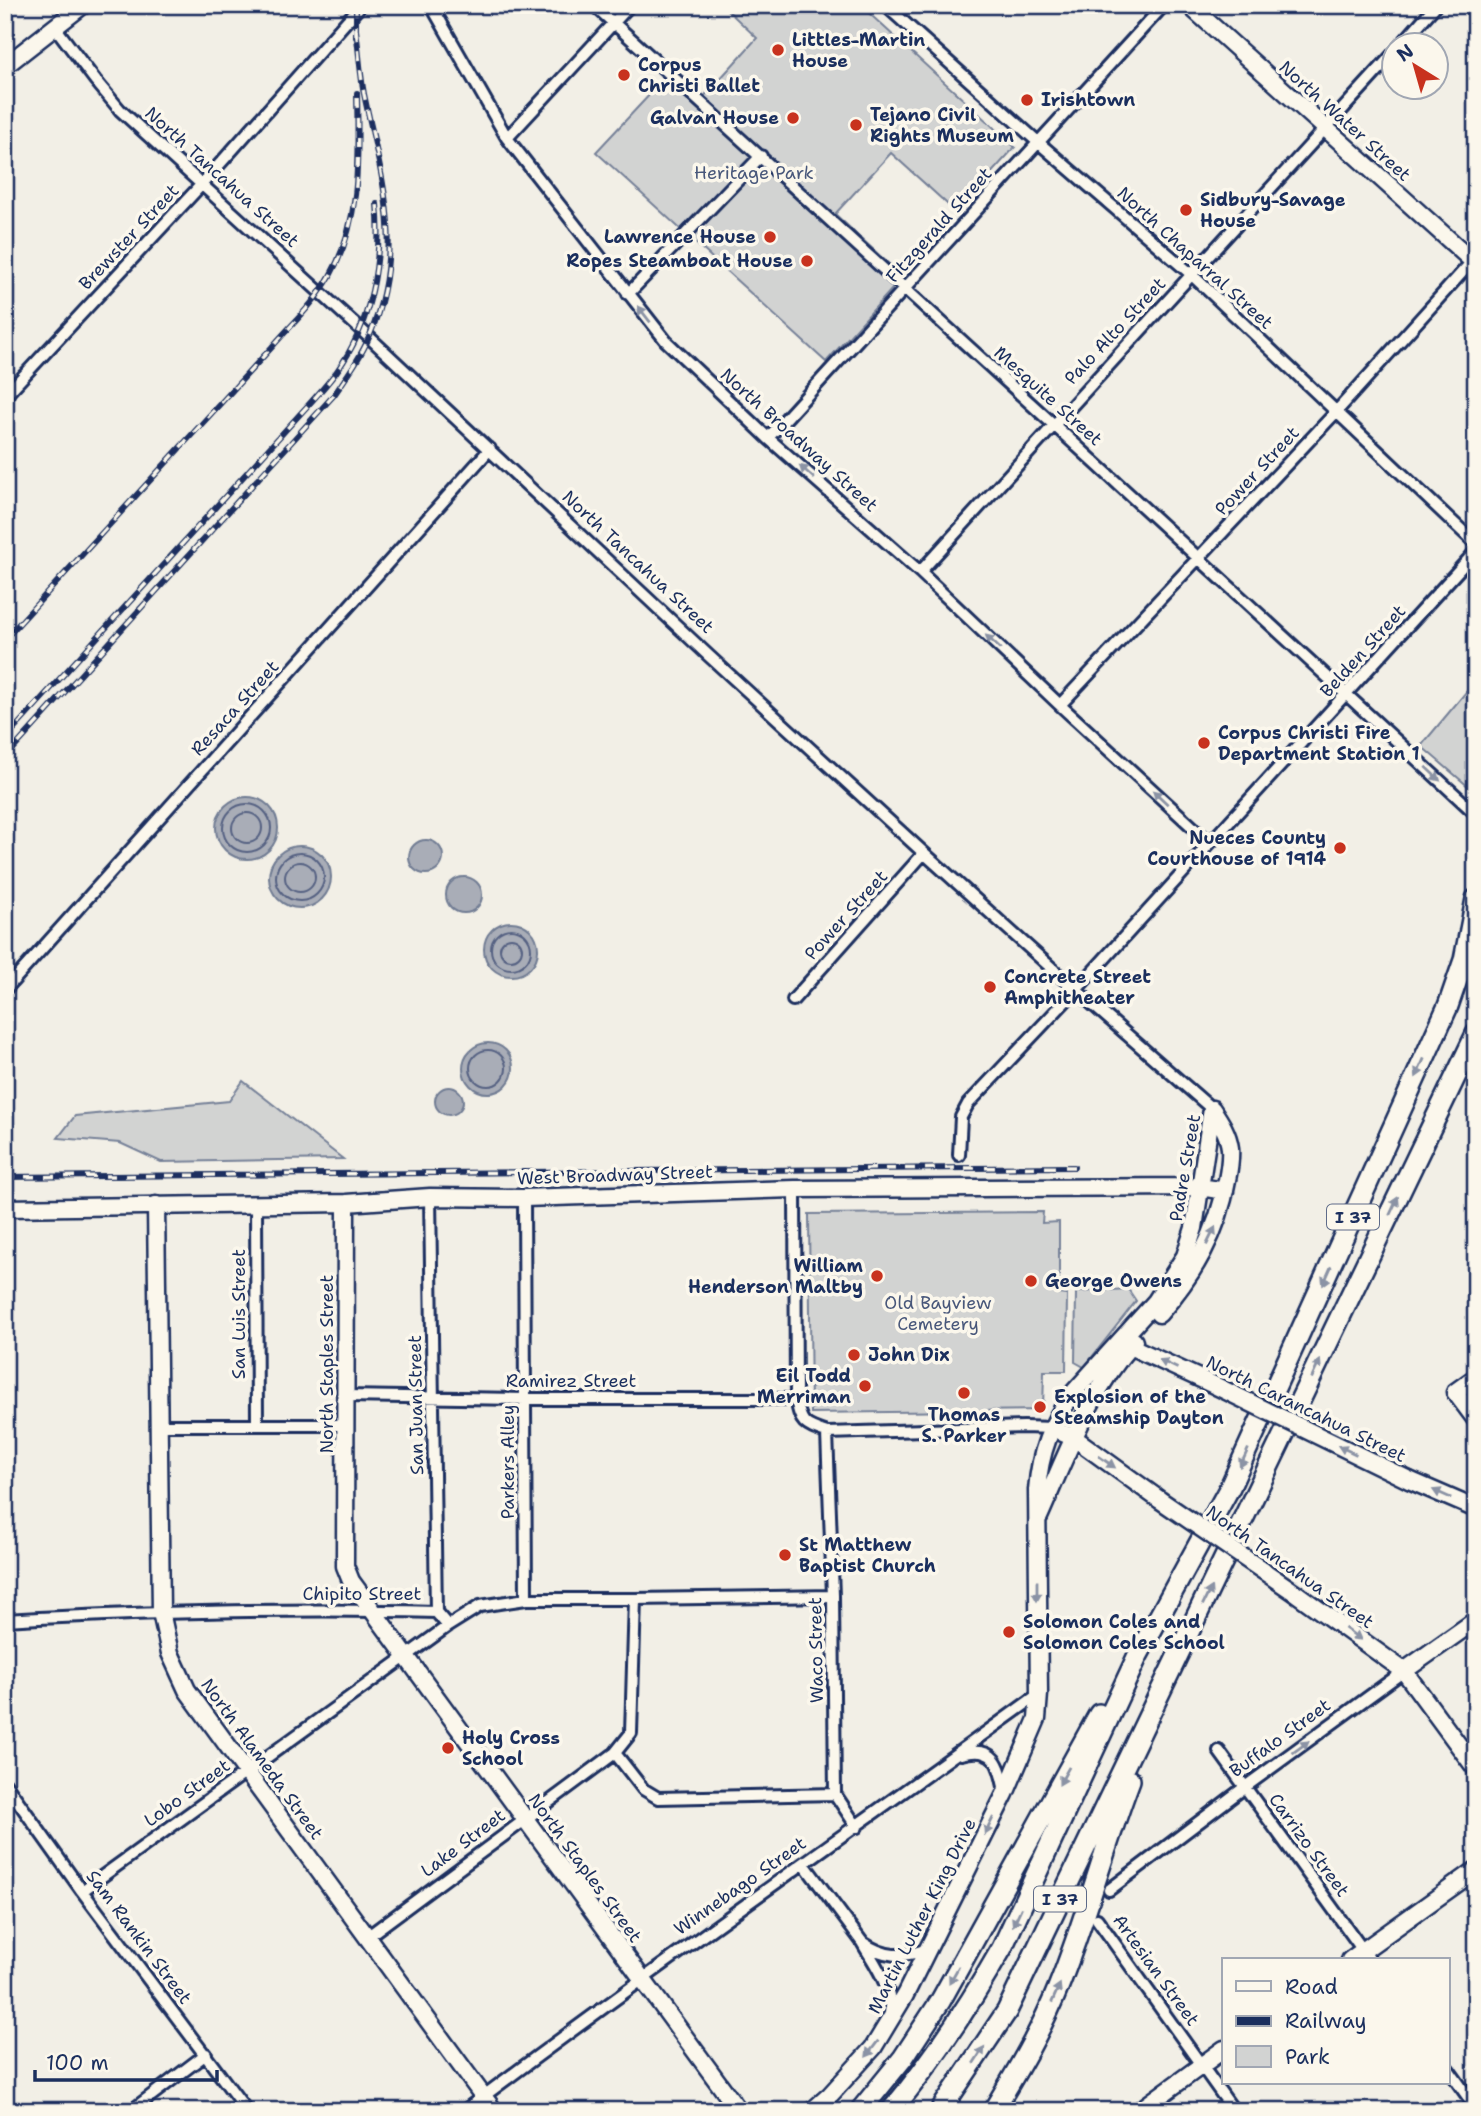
<svg xmlns="http://www.w3.org/2000/svg" width="1481" height="2116" font-family="'Shantell Sans',sans-serif">
<style>
.green{fill:#d2d3d2;stroke:#768198;stroke-width:2}
.water{fill:#a9adb7;stroke:#707b93;stroke-width:2}
.lines{fill:none;stroke-linecap:round;stroke-linejoin:round}
.shore{stroke:#546182;stroke-width:2}
.street-casing{stroke:#1b2f5e;stroke-width:16}
.secondary-casing{stroke:#1b2f5e;stroke-width:21}
.highway-casing{stroke:#1b2f5e;stroke-width:24}
.street{stroke:#fbf7ec;stroke-width:10}
.secondary{stroke:#fbf7ec;stroke-width:16}
.highway{stroke:#fbf7ec;stroke-width:19}
.rail-casing{stroke:#1b2f5e;stroke-width:6}
.rail{stroke:#fbf7ec;stroke-width:3.5;stroke-dasharray:10;stroke-linecap:butt}
.secondary-bridge-casing{stroke:#1b2f5e;stroke-width:21;stroke-linecap:butt}
.secondary-bridge{stroke:#fbf7ec;stroke-width:16}
.oneway{fill:#8b93a5}
.poi-dot{fill:#c8321e;stroke:#fbf7ec;stroke-width:2.5}
.labels{text-anchor:middle;stroke-width:7;stroke-linejoin:round;paint-order:stroke}
.shield{fill:#fbf7ec;stroke:#5e6b89;stroke-width:2}
.shield-label{font-size:16px;font-weight:bold;fill:#1b2f5e}
.poi-label{font-size:18px;font-weight:bold;fill:#1b2f5e;stroke:#fbf7ec;text-anchor:start}
.street-label{font-size:18px;fill:#1b2f5e;stroke:#fbf7ec}
.park-label{font-size:18px;fill:#49587b;stroke:#fbf7ec}
</style>
<rect width="100%" height="100%" fill="#f2efe6"/>
<filter id="ink" filterUnits="userSpaceOnUse"><feTurbulence type="fractalNoise" baseFrequency=".0143" numOctaves="2"/><feDisplacementMap in="SourceGraphic" scale="14" xChannelSelector="R" yChannelSelector="G"/><feConvolveMatrix kernelMatrix="1 2 1 2 8 2 1 2 1" color-interpolation-filters="sRGB"/></filter>
<g filter="url(#ink)">
<path class="green" d="M722,5h138l155,142 -59,65 -65,-59 -56,61 68,63 -77,85 -230,-210 72,-77 31,27 58,-64z
M1476,680v113l-55,-47z
M243,1081l100,78 -182,3 -41,-19 -62,-5 17,-22 154,-15z
M1043,1212l-1,11 17,-1v72l8,1 -1,76h-22l-1,39 -232,3 -2,-199z
M1128,1289l8,12 -52,66 -9,-5 1,-70z"/>
<path class="water" d="M216 828a31 31 0 1 1 62 0a31 31 0 1 1-62 0Z
M409 857a17 17 0 1 1 34 0a17 17 0 1 1-34 0Z
M269 877a31 31 0 1 1 62 0a31 31 0 1 1-62 0Z
M446 895a18 18 0 1 1 36 0a18 18 0 1 1-36 0Z
M484 949a27 27 0 1 1 54 0a27 27 0 1 1-54 0Z
M463 1068a25 25 0 1 1 50 0a25 25 0 1 1-50 0Z
M435 1101a14 14 0 1 1 28 0a14 14 0 1 1-28 0Z"/>
<g class="lines">
<path class="shore" d="M223 828a24 24 0 1 1 48 0a24 24 0 1 1-48 0Z
M232 828a15 15 0 1 1 30 0a15 15 0 1 1-30 0Z
M276 877a24 24 0 1 1 48 0a24 24 0 1 1-48 0Z
M285 877a15 15 0 1 1 30 0a15 15 0 1 1-30 0Z
M491 949a20 20 0 1 1 40 0a20 20 0 1 1-40 0Z
M500 949a11 11 0 1 1 22 0a11 11 0 1 1-22 0Z
M470 1068a18 18 0 1 1 36 0a18 18 0 1 1-36 0Z"/>
<g class="street-casing">
<path id="street" d="M431,5l76,133 159,203 102,97 152,134 140,133 150,138
M594,5l459,419 423,390
M885,5l154,138 152,131 285,270
M55,27l40,53 25,30 249,227 340,319 215,197 152,137 136,119
M1400,46l36,-41
M507,138l123,-133
M628,294l133,-138
M5,396l197,-212 159,-179
M768,438l396,-433
M920,572l474,-519
M1060,705l276,-293 140,-155
M5,990l485,-541
M793,1000l131,-147
M959,1155l2,-38 7,-13 108,-114 400,-439
M795,1189l1,210c5,25 7,26 31,34l197,-6 28,1
M430,1197l6,415
M524,1198l2,401
M256,1203l1,222
M346,1396l179,3h271
M160,1425h186
M827,1433l6,163 2,198 22,33
M5,1620c144,-8 287,-12 431,-8l12,14 32,-20 46,-7h109l198,-3
M1219,1751l151,209
M615,1753l16,-20 4,-134
M961,1754c34,-9 39,10 44,38
M5,1783l77,108 165,220
M804,1864l58,78
M1109,1890l136,-103 159,-116
M82,1891l366,-265
M1097,1919l137,192
M367,1937l248,-184 28,36 15,9 177,-4
M890,2015c3,-28 -15,-50 -28,-73 23,16 40,16 66,7
M1448,2069l28,39
M131,2111l75,-57
M464,2111c189,-143 384,-278 575,-417"/>
</g>
<g class="secondary-casing">
<path id="secondary" d="M1189,5l287,259
M5,66l78,-61
M346,1203l-1,363 6,15 388,530
M156,1205l5,407 9,41 17,37 307,421
M5,1208l341,-5 84,-6 94,1 271,-9 405,-2 25,4
M1159,1314c35,-40 59,-81 68,-134 2,-10 4,-21 3,-32 -2,-15 -10,-27 -18,-39
M1123,1343l93,43
M1476,1377l-21,15 21,28
M1063,1433l10,4 87,63
M1409,1480l67,29
M1039,1517c28,-63 49,-124 95,-176
M1297,1594l107,77 72,98
M1404,1671l72,-51
M1350,1960l126,-90
M812,2111l18,-16 43,-47 32,-53 100,-201 32,-75 2,-25 -2,-204c3,-38 13,-65 36,-97l83,-92 29,-45 9,-28 18,-119
M1139,2111l85,-62"/>
</g>
<g class="highway-casing">
<path id="highway" d="M860,2111l43,-53 38,-58 158,-286
M891,2111c42,-50 79,-107 111,-163l136,-293 92,-168 218,-481 16,-46 12,-61
M940,2111l67,-100 469,-977
M993,2111c24,-40 48,-80 65,-123 28,-69 46,-140 72,-208"/>
</g>
<use href="#street" class="street"/>
<use href="#secondary" class="secondary"/>
<use href="#highway" class="highway"/>
<g class="rail-casing">
<path id="rail" d="M356,5v32
M5,639l267,-292c20,-23 43,-44 58,-71 32,-56 28,-121 27,-183
M5,739l296,-326c12,-13 25,-27 36,-42 34,-47 46,-110 40,-167
M5,758l329,-363c13,-19 27,-38 36,-60 36,-87 12,-154 -6,-241 -4,-21 -5,-43 -8,-64
M5,1177l1069,-10"/>
</g>
<use href="#rail" class="rail"/>
<g class="secondary-bridge-casing">
<path id="secondary-bridge" d="M1216,1386l193,94
M1160,1500l137,94"/>
</g>
<use href="#secondary-bridge" class="secondary-bridge"/>
</g>
<defs><path id="oneway-solid" d="M-6-.8H1V-3.2L6.5 0L1 3.2V.8H-6Z" transform="scale(1.75)"/></defs>
<g class="oneway">
<use href="#oneway-solid" transform="translate(644 314) rotate(-128)"/>
<use href="#oneway-solid" transform="translate(807 472) rotate(-138)"/>
<use href="#oneway-solid" transform="translate(993 642) rotate(-137)"/>
<use href="#oneway-solid" transform="translate(1433 774) rotate(43)"/>
<use href="#oneway-solid" transform="translate(1160 797) rotate(-137)"/>
<use href="#oneway-solid" transform="translate(1420 1068) rotate(114)"/>
<use href="#oneway-solid" transform="translate(1394 1206) rotate(-65)"/>
<use href="#oneway-solid" transform="translate(1211 1236) rotate(-64)"/>
<use href="#oneway-solid" transform="translate(1327 1276) rotate(114)"/>
<use href="#oneway-solid" transform="translate(1168 1364) rotate(-155)"/>
<use href="#oneway-solid" transform="translate(1316 1369) rotate(-65)"/>
<use href="#oneway-solid" transform="translate(1347 1450) rotate(-154)"/>
<use href="#oneway-solid" transform="translate(1244 1458) rotate(115)"/>
<use href="#oneway-solid" transform="translate(1107 1462) rotate(35)"/>
<use href="#oneway-solid" transform="translate(1442 1494) rotate(-156)"/>
<use href="#oneway-solid" transform="translate(1037 1591) rotate(90)"/>
<use href="#oneway-solid" transform="translate(1207 1596) rotate(-64)"/>
<use href="#oneway-solid" transform="translate(1353 1634) rotate(36)"/>
<use href="#oneway-solid" transform="translate(1301 1747) rotate(-36)"/>
<use href="#oneway-solid" transform="translate(1064 1776) rotate(119)"/>
<use href="#oneway-solid" transform="translate(989 1826) rotate(116)"/>
<use href="#oneway-solid" transform="translate(1017 1917) rotate(115)"/>
<use href="#oneway-solid" transform="translate(954 1975) rotate(119)"/>
<use href="#oneway-solid" transform="translate(1056 1993) rotate(-66)"/>
<use href="#oneway-solid" transform="translate(872 2049) rotate(127)"/>
<use href="#oneway-solid" transform="translate(979 2055) rotate(-57)"/>
</g>
</g>
<g class="poi-dot">
<circle cx="778" cy="50" r="7"/>
<circle cx="624" cy="75" r="7"/>
<circle cx="1027" cy="100" r="7"/>
<circle cx="793" cy="118" r="7"/>
<circle cx="856" cy="125" r="7"/>
<circle cx="1186" cy="210" r="7"/>
<circle cx="770" cy="237" r="7"/>
<circle cx="807" cy="261" r="7"/>
<circle cx="1204" cy="743" r="7"/>
<circle cx="1340" cy="848" r="7"/>
<circle cx="990" cy="987" r="7"/>
<circle cx="877" cy="1276" r="7"/>
<circle cx="1031" cy="1281" r="7"/>
<circle cx="854" cy="1355" r="7"/>
<circle cx="865" cy="1386" r="7"/>
<circle cx="964" cy="1393" r="7"/>
<circle cx="1040" cy="1407" r="7"/>
<circle cx="785" cy="1555" r="7"/>
<circle cx="1009" cy="1632" r="7"/>
<circle cx="448" cy="1748" r="7"/>
</g>
<g class="labels">
<g class="shield">
<rect x="1327" y="1204.5" width="52" height="25" rx="5"/>
<rect x="1034" y="1886.5" width="52" height="25" rx="5"/>
</g>
<g class="shield-label">
<text x="1353" y="1223">I 37</text>
<text x="1060" y="1905">I 37</text>
</g>
<g class="poi-label">
<text x="792" y="46">Littles-Martin<tspan x="792" dy="21">House</tspan></text>
<text x="638" y="71">Corpus<tspan x="638" dy="21">Christi Ballet</tspan></text>
<text x="1041" y="106">Irishtown</text>
<text x="870" y="121">Tejano Civil<tspan x="870" dy="21">Rights Museum</tspan></text>
<text x="779" y="124" text-anchor="end">Galvan House</text>
<text x="1200" y="206">Sidbury-Savage<tspan x="1200" dy="21">House</tspan></text>
<text x="756" y="243" text-anchor="end">Lawrence House</text>
<text x="793" y="267" text-anchor="end">Ropes Steamboat House</text>
<text x="1218" y="739">Corpus Christi Fire<tspan x="1218" dy="21">Department Station 1</tspan></text>
<text x="1326" y="844" text-anchor="end">Nueces County<tspan x="1326" dy="21">Courthouse of 1914</tspan></text>
<text x="1004" y="983">Concrete Street<tspan x="1004" dy="21">Amphitheater</tspan></text>
<text x="863" y="1272" text-anchor="end">William<tspan x="863" dy="21">Henderson Maltby</tspan></text>
<text x="1045" y="1287">George Owens</text>
<text x="868" y="1361">John Dix</text>
<text x="851" y="1382" text-anchor="end">Eil Todd<tspan x="851" dy="21">Merriman</tspan></text>
<text x="1054" y="1403">Explosion of the<tspan x="1054" dy="21">Steamship Dayton</tspan></text>
<text x="964" y="1421" text-anchor="middle">Thomas<tspan x="964" dy="21">S. Parker</tspan></text>
<text x="799" y="1551">St Matthew<tspan x="799" dy="21">Baptist Church</tspan></text>
<text x="1023" y="1628">Solomon Coles and<tspan x="1023" dy="21">Solomon Coles School</tspan></text>
<text x="462" y="1744">Holy Cross<tspan x="462" dy="21">School</tspan></text>
</g>
<g class="street-label">
<text transform="translate(1345 121) rotate(42)" y="6">North Water Street</text>
<text transform="translate(222 177) rotate(42)" y="6">North Tancahua Street</text>
<text transform="translate(939 225) rotate(-48)" y="6">Fitzgerald Street</text>
<text transform="translate(129 237) rotate(-47)" y="6">Brewster Street</text>
<text transform="translate(1195 258) rotate(42)" y="6">North Chaparral Street</text>
<text transform="translate(1115 331) rotate(-47)" y="6">Palo Alto Street</text>
<text transform="translate(1048 396) rotate(42)" y="6">Mesquite Street</text>
<text transform="translate(799 440) rotate(42)" y="6">North Broadway Street</text>
<text transform="translate(1257 471) rotate(-47)" y="6">Power Street</text>
<text transform="translate(638 562) rotate(43)" y="6">North Tancahua Street</text>
<text transform="translate(1363 651) rotate(-48)" y="6">Belden Street</text>
<text transform="translate(235 708) rotate(-48)" y="6">Resaca Street</text>
<text transform="translate(846 915) rotate(-48)" y="6">Power Street</text>
<text transform="translate(1185 1168) rotate(-80)" y="6">Padre Street</text>
<text transform="translate(615 1175) rotate(-2)" y="6">West Broadway Street</text>
<text transform="translate(239 1314) rotate(-90)" y="6">San Luis Street</text>
<text transform="translate(327 1364) rotate(-90)" y="6">North Staples Street</text>
<text x="571" y="1387">Ramirez Street</text>
<text transform="translate(416 1405) rotate(-91)" y="6">San Juan Street</text>
<text transform="translate(1306 1409) rotate(26)" y="6">North Carancahua Street</text>
<text transform="translate(508 1462) rotate(-90)" y="6">Parkers Alley</text>
<text transform="translate(1290 1567) rotate(35)" y="6">North Tancahua Street</text>
<text x="362" y="1600">Chipito Street</text>
<text transform="translate(816 1650) rotate(-91)" y="6">Waco Street</text>
<text transform="translate(1280 1738) rotate(-36)" y="6">Buffalo Street</text>
<text transform="translate(262 1759) rotate(54)" y="6">North Alameda Street</text>
<text transform="translate(187 1793) rotate(-36)" y="6">Lobo Street</text>
<text transform="translate(463 1843) rotate(-37)" y="6">Lake Street</text>
<text transform="translate(1309 1845) rotate(54)" y="6">Carrizo Street</text>
<text transform="translate(585 1868) rotate(54)" y="6">North Staples Street</text>
<text transform="translate(740 1886) rotate(-35)" y="6">Winnebago Street</text>
<text transform="translate(922 1916) rotate(-63)" y="6">Martin Luther King Drive</text>
<text transform="translate(139 1937) rotate(53)" y="6">Sam Rankin Street</text>
<text transform="translate(1156 1970) rotate(54)" y="6">Artesian Street</text>
</g>
<g class="park-label">
<text x="754" y="179">Heritage Park</text>
<text x="938" y="1309">Old Bayview<tspan x="938" dy="21">Cemetery</tspan></text>
</g>
</g>
<rect width="1481" height="2116" fill="none" stroke="#fbf7ec" stroke-width="28"/>
<rect x="14" y="14" width="1453" height="2088" fill="none" stroke="#1b2f5e" stroke-width="2.5" filter="url(#ink)"/>
<rect x="1222" y="1958" width="228" height="126" fill="#fbf7ec" stroke="#a1a7b3" stroke-width="2"/>
<rect x="1236" y="1981" width="35" height="10" fill="#fbf7ec" stroke="#a1a7b3" stroke-width="2"/>
<text x="1285" y="1994" font-size="21" fill="#1b2f5e">Road</text>
<rect x="1236" y="2016" width="35" height="10" fill="#1b2f5e" stroke="#a1a7b3" stroke-width="2"/>
<text x="1285" y="2028" font-size="21" fill="#1b2f5e">Railway</text>
<rect x="1236" y="2046" width="35" height="21" fill="#d2d3d2" stroke="#a1a7b3" stroke-width="2"/>
<text x="1285" y="2064" font-size="21" fill="#1b2f5e">Park</text>
<g transform="translate(1415 66) rotate(323)"><circle r="33" fill="#fbf7ec" stroke="#a1a7b3" stroke-width="2"/>
<path d="M0-5L12 26L0 18L-12 26Z" fill="#c8321e"/>
<text y="-10" font-size="19" font-weight="bold" text-anchor="middle" fill="#1b2f5e">N</text>
</g>
<path d="M35 2070v10h182v-10" fill="none" stroke="#1b2f5e" stroke-width="3.5"/>
<text x="46" y="2070" font-size="21" fill="#1b2f5e" stroke="#fbf7ec" stroke-width="5" paint-order="stroke">100 m</text>
</svg>
